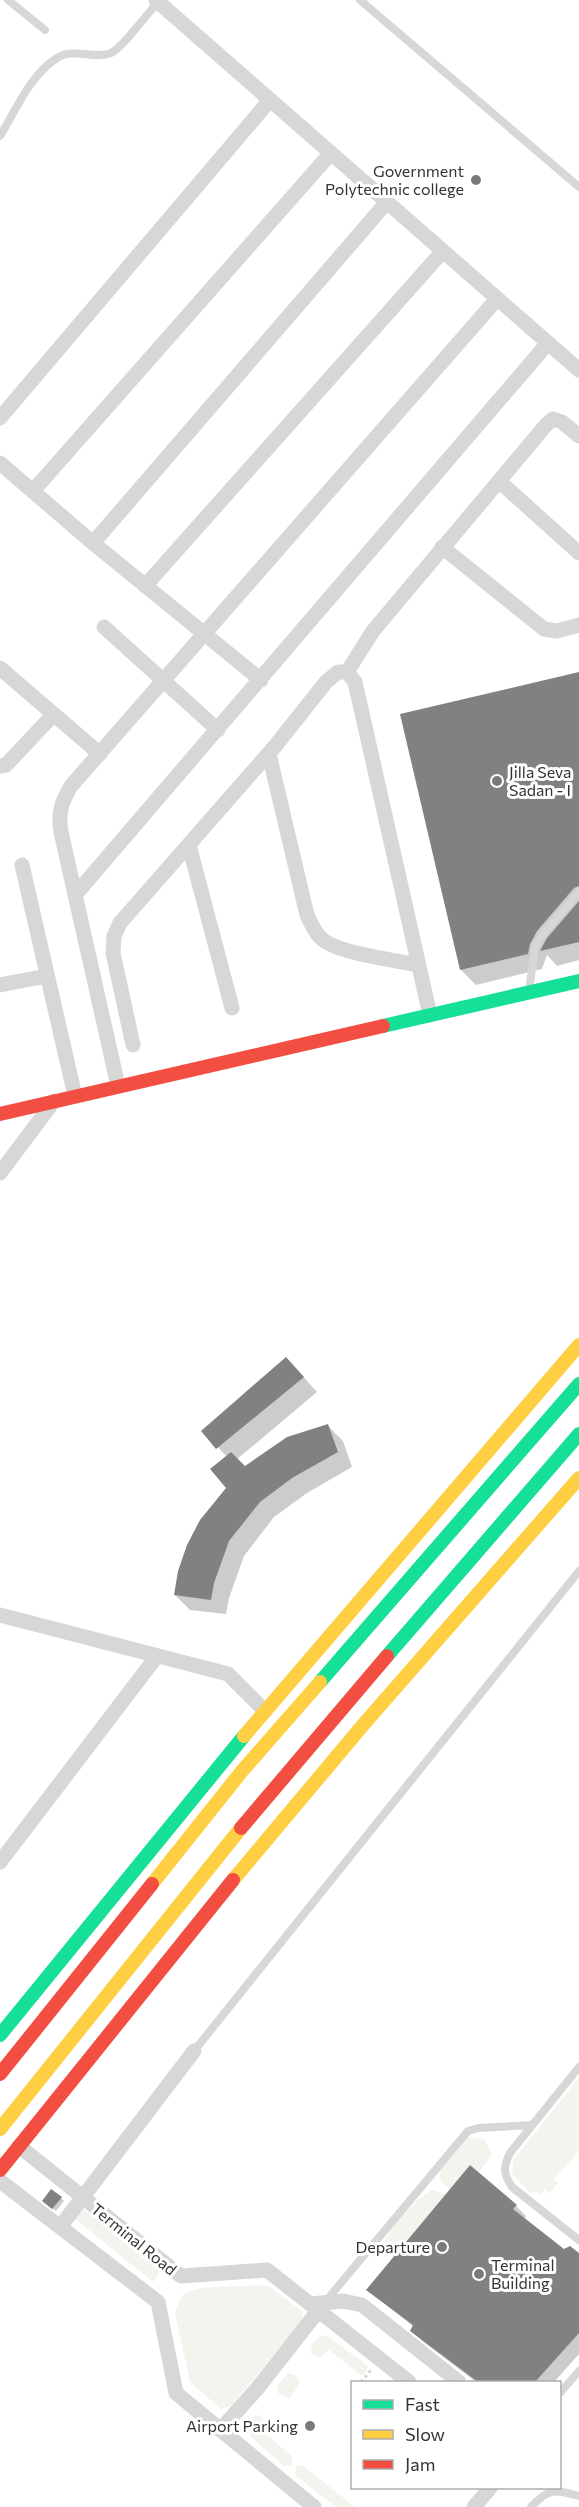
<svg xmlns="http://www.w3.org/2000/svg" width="579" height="2507" font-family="Commissioner,sans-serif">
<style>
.green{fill:#f1f5ed}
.shadow{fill:#0003}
.building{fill:#818181}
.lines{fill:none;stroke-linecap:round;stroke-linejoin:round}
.path{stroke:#d6d6d6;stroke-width:3;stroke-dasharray:3 3;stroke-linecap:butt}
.lane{stroke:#d7d7d7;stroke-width:8}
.street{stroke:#d7d7d7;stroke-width:15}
.fast{stroke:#16e098;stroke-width:14}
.slow{stroke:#ffcf43;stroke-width:14}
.jam{stroke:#f24e42;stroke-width:14}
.poi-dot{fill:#7a7a7a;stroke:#fff;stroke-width:2}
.labels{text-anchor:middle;stroke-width:6;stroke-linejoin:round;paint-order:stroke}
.poi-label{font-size:16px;fill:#333;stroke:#fff;text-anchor:end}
.street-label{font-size:16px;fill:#333;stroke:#fff}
</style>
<rect width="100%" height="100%" fill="#fff"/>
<path class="green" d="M579,2078v73l-26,29 5,3 -9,10 -4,-4 -5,6 -5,-4 -3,3 -20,-20 1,-14z
M468,2137l17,3 7,15 -13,17 -9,-7 -20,25 -10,-10v-9z
M432,2190l14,4 -53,63 -10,-13c12,-22 28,-41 49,-54z
M82,2208l78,63 -7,11 -79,-64z
M260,2285l10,2 33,25 -1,8 -70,85 -11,4 -31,-27 -15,-68 4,-13 7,-9 15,-4z
M326,2335l42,31 -3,8 -4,1 -32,-25 -10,8 -8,-5c-1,-9 6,-16 15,-18z
M288,2373l9,3 3,7 -11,16 -11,-6 -1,-6z
M260,2415l7,8 -5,8 30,25v9l-8,1 -33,-29 -3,-11 7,-10z
M302,2465l53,42h-19l-41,-32 1,-9z"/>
<path class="shadow" d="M579,674v286l-22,6 -10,-11 -5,14 -66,16 -15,-15z
M300,1373l17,19 -81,68 9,8 83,-42 15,15 9,26 -45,26 -33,24 -30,39 -15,42 -3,16 -36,-4 -15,-15 53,-107 -1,-31 -24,-26z
M470,2167l46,39 10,10 -2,3 40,31 15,5v99l-25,28h-78l-54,-41 -10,-11 2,-3 -46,-37z
M61,2198l3,3 -8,10 -9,-7z"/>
<path class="building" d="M579,672v214l-5,2 -37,43 -7,13 -2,10 -68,16 -60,-256z
M579,901v41l-39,9 7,-13z
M286,1357l18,20 -88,72 -15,-18z
M328,1424l10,28 -46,26 -32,24 -31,39 -15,42 -3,17 -37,-5 4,-24 9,-26 13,-25 26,-32 -16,-19 21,-17 14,14 42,-29z
M470,2165l47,40 -4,4 51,40 6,-3 9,7v80l-44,49h-57l-68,-51 3,-6 -47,-35z
M51,2189l11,8 -10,12 -10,-8z"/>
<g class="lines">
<path class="path" d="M361,2382l10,-12"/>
<path class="lane" d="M8,0l37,30
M360,0l219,187
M0,136c16,-26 30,-61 57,-78 16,-11 37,2 54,-5 10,-4 38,-41 47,-51
M529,991l6,-44 7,-12 37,-43
M194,2051l385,-480
M579,2067l-69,86c-7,15 -7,20 2,34l67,53
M325,2302l143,-171 10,-3 53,-3
M560,2393l19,-22
M531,2507c18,-19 23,-18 48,-11"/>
<path class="street" d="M156,0l423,370
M0,418l270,-318
M0,463l93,80 168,137
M499,481l80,72
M33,491l298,-338
M93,543l294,-341
M442,547l102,82 13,2 22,-6
M145,586l298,-335
M104,627l114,103
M0,668l100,86
M347,672l26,-41 173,-206 7,-6 9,3 17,14
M269,754l38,161c5,10 9,21 19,27 19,12 69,18 92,23
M0,766l6,-1 48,-51
M189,845l43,163
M22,865l53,231
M75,895l473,-552
M0,985l47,-9
M133,1045l-20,-92 1,-17 6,-13 156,-178 50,-63 12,-10h9l8,10 75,333
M118,1086l-57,-254c-3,-19 0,-29 10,-46l426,-487
M0,1173l54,-72
M0,1615l228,59 37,37
M0,1862l157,-206
M19,2146l162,130 86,-6 142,112
M0,2181l158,121 18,91 138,114
M60,2227l134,-176
M310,2304l33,-3 19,4 97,77
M220,2430l36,-40 62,-79
M474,2507l16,-19"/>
<path class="fast" d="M383,1026l196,-45
M387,1656l192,-222
M320,1682l259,-298
M0,2035l244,-299"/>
<path class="slow" d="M244,1736l335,-391
M233,1880l130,-155 216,-247
M152,1884l90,-113 78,-89
M0,2129l241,-301"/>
<path class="jam" d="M0,1114l383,-88
M241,1828l146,-172
M0,2074l152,-190
M0,2170l233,-290"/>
</g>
<g class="poi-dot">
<circle cx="476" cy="180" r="6"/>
<circle cx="497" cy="781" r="6"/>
<circle cx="442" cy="2247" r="6"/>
<circle cx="479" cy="2274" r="6"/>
<circle cx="310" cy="2426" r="6"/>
</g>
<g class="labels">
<g class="poi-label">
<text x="464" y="177">Government<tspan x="464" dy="18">Polytechnic college</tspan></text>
<text x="509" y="778" text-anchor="start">Jilla Seva<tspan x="509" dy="18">Sadan - I</tspan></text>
<text x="430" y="2253">Departure</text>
<text x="491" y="2271" text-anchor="start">Terminal<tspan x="491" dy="18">Building</tspan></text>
<text x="298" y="2432">Airport Parking</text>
</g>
<g class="street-label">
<text transform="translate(134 2239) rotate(39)" y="6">Terminal Road</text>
</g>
</g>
<rect x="351" y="2381" width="210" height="108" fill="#ffffff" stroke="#adadad" stroke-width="1.5"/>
<rect x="363" y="2400" width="30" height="9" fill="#16e098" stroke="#adadad" stroke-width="1.5"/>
<text x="405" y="2411" font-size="18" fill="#333333">Fast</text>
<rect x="363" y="2430" width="30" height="9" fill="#ffcf43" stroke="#adadad" stroke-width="1.5"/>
<text x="405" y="2441" font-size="18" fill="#333333">Slow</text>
<rect x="363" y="2460" width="30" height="9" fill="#f24e42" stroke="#adadad" stroke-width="1.5"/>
<text x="405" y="2471" font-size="18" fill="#333333">Jam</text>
</svg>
